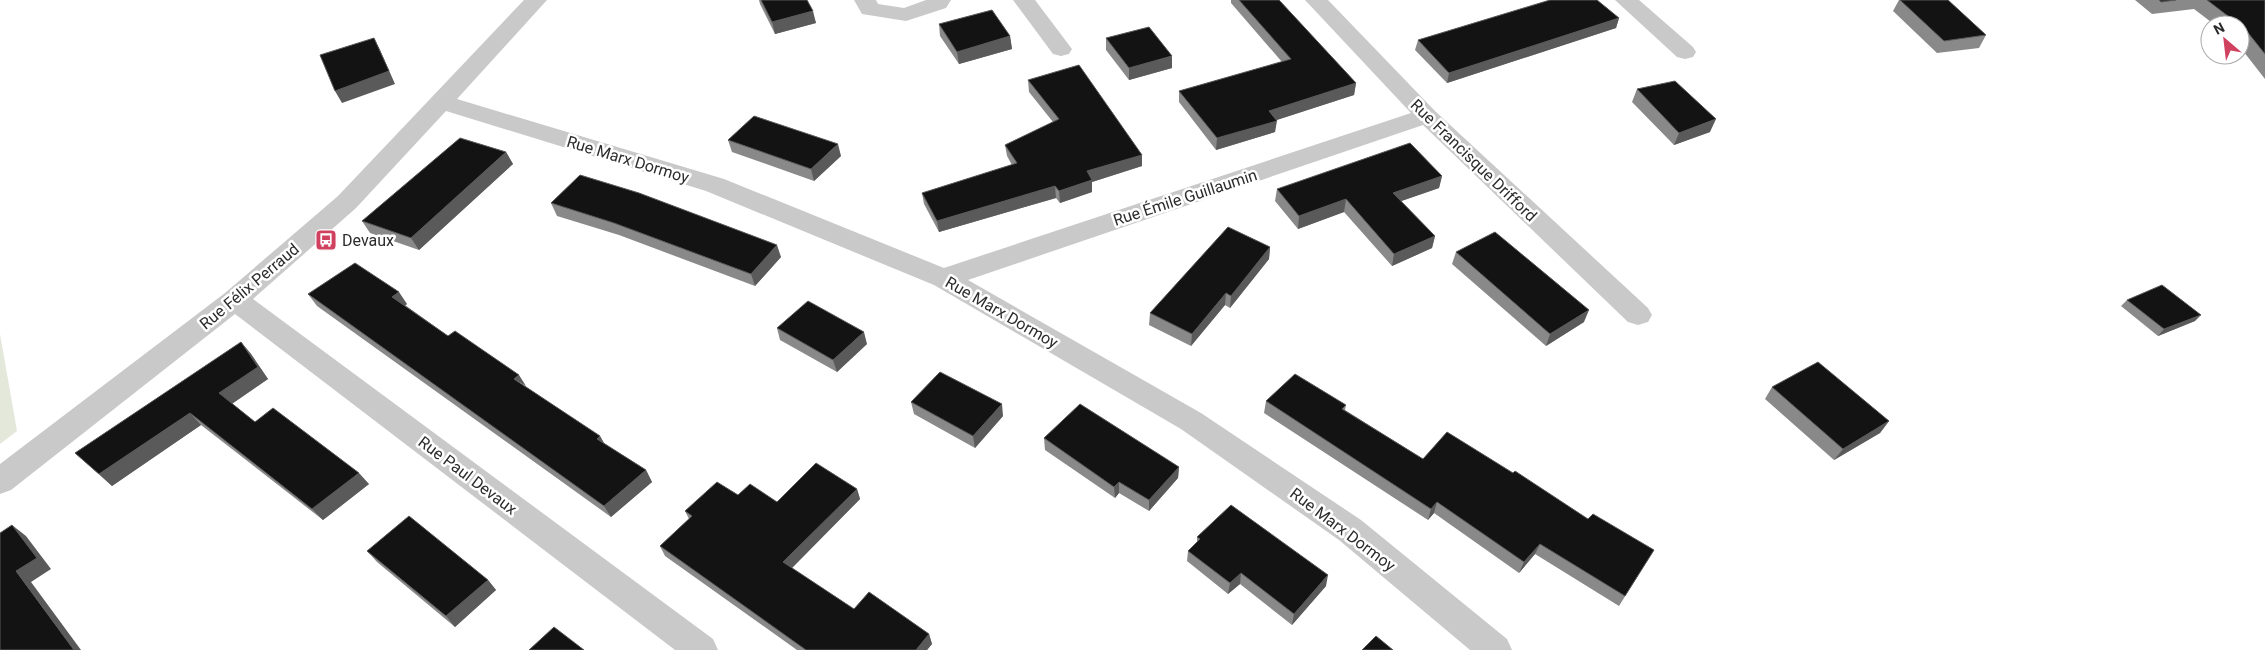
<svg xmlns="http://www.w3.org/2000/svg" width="2265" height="650" font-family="Roboto,sans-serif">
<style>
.green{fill:#e4e8db}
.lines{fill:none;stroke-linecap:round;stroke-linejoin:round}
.minor{fill:#c9c9c9;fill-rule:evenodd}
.wall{fill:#898989}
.shaded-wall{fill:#5a5a5a}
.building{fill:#131313;stroke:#5a5a5a}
.labels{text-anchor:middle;stroke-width:5;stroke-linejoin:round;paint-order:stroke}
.street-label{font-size:16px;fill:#2c2c2c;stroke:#fff}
.poi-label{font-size:16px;fill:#2c2c2c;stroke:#fff;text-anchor:start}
</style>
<rect width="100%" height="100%" fill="#fff"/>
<path class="green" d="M0,334l17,97 -17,13z"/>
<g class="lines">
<path class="minor" d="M524,0h23l-90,99 267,80 220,89 467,-155 -106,-113h23l107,111 213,197 4,7 -4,7 -10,3 -10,-3 -205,-197 -455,155 233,133 160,107 146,119 5,11h-42l-131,-110 -158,-111 -247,-144 -228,-94 -260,-80 -90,97 -103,91 460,340 5,11h-43l-440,-336 -224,176 -11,4v-30l225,-171 113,-97z
M854,0h22l2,4 26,4 22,-8h25l-5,8 -40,13 -44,-7z
M1013,0h22l37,49 -3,5 -8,2 -8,-2z
M1615,0h24l54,47 3,5 -3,5 -8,2 -8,-2z"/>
</g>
<path class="wall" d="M759,0h48l9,23 -41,11 -15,-30z
M1231,0h48l77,83 -2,12 -78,25 -1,12 -59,18 -37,-48v-11l103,-29 -51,-59z
M1899,0h49l38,35 -7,13 -42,5 -44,-42z
M2135,0h130v79l-25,-32v-22h-25l-21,-16 -42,5z
M1619,18l-3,10 -169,55 -32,-33 3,-10z
M939,24l71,12 2,13 -53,15 -19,-28z
M1106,38l66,30 -43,12 -23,-30z
M1028,80l114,75v11l-50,16v10l-32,11 -4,-5 -117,34 -15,-28 -2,-11 90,-28 -5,-9 -2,-11 48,-23 -24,-30z
M1637,89l73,43 -36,13 -42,-43z
M728,140l113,16 -27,25 -82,-29z
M506,152l7,12 -94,86 -49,-17 -8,-12z
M1442,176l-3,12 -38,13 34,35 -3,12 -40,18 -48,-54 -46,17 -23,-28 2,-12z
M551,203l230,54 -26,29 -136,-51 -62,-19z
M1270,247l-1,12 -39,49 -5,-3 -34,41 -42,-21 1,-12z
M1456,252l128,70 -38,24 -94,-82z
M308,294l99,10 -2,1 43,31 152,100 4,7 42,27 6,12 -41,35 -294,-211z
M2127,300l68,21 -37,15 -37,-30z
M777,328l90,16 -30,28 -57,-32z
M241,342l10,12 17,25 -36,25 23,18 114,62 -46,36 -122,-95 -89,61 -37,-33z
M1772,387l117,34 -9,12 -46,27 -69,-61z
M1266,401l80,4 -1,5 78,49 165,60 66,31 -35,56 -84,-52 -16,19 -85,-60 -6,7 -164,-107z
M911,402l92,14 -28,32 -61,-34z
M1044,438l135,29 -1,11 -29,33 -30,-18 -4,5 -70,-48z
M857,489l3,10 -68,69 62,41 75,25 3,10 -5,6h-130l-132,-94 -5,-10 29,-27 -4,-8 53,-16 39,7z
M1197,537l129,49 -34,39 -52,-41 -12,10 -41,-33 1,-10 9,-8z
M367,551l121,29 8,10 -41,37 -78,-65z"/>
<path class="shaded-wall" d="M813,11l3,12 -41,11 -3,-12z
M1619,18l-3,10 -169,55 2,-10z
M1010,36l2,13 -53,15 -2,-12z
M374,38l6,12 15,34 -53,19 -7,-12z
M1172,56v12l-43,12v-12z
M1356,83l-2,12 -86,28 1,-12z
M1716,119l-6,13 -36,13 5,-12z
M1277,121l-2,11 -59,18 1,-12z
M838,144l3,12 -27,25 -3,-12z
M506,152l7,12 -94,86 -8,-12z
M1142,155v11l-50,16v10l-32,11 -1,-12 28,-20z
M1442,176l-3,12 -49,17 3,-12z
M1055,186l1,12 -117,34 -2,-11z
M1346,199l-2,13 -46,17 1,-13z
M1435,236l-3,12 -40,18 2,-12z
M777,245l4,12 -26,29 -4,-12z
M1270,247l-1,12 -39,49 1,-12z
M399,292l8,12 -6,5 -9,-12z
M1226,293l-1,12 -34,41 1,-12z
M1589,310l-5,12 -38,24 4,-12z
M2201,315l-6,6 -37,15 6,-7z
M864,332l3,12 -30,28 -4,-12z
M241,342l10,12 17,25 -38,26 -11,-12z
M519,375l7,11 -12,-7z
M1002,404l1,12 -28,32 -2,-12z
M190,413l11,12 -89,61 -13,-12z
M1889,421l-9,12 -46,27 9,-11z
M600,436l6,11 -9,-8z
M1179,467l-1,11 -29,33v-11z
M646,470l6,12 -41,35 -7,-11z
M359,473l10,11 -46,36 -11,-11z
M1119,482v11l-4,5 -1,-11z
M857,489l3,10 -72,73 -5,-10z
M1437,502l-3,11 -6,7 3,-11z
M12,525l14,11 25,33 -20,13 50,68h-7l-58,-79z
M1540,544l-5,10 -16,19 5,-11z
M1241,573l-1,11 -12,10 2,-11z
M1328,575l-2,11 -34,39 2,-11z
M488,580l8,10 -41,37 -9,-11z
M929,634l3,10 -5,6h-11z"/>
<path class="building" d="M761,0h46l6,11 -41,11z
M1239,0h40l77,83 -87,28 8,10 -60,17 -38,-47 112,-32z
M1550,0h47l22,18 -170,55 -31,-33z
M1900,0h48l38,35 -42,6z
M2159,0h17l-15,2z
M2207,0h58v54l-20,-25z
M992,10l18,26 -53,16 -18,-28z
M1149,27l23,29 -43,12 -23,-30z
M374,38l15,33 -54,20 -15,-36z
M1079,65l63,90 -55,16 5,9 -33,11 -4,-5 -118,35 -15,-28 95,-30 -12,-18 54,-26 -31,-39z
M1675,81l41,38 -37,14 -42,-44z
M754,116l84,28 -27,25 -83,-29z
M460,138l46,14 -95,86 -49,-17z
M1410,143l32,33 -49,17 42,43 -41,18 -48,-55 -47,17 -22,-27z
M580,175l59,18 138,52 -26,29 -137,-51 -63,-20z
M1228,227l42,20 -39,49 -5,-3 -34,41 -42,-21z
M1495,232l94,78 -39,24 -94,-82z
M355,263l44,29 -7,5 56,39 7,-5 64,44 -5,4 86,57 -3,3 49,31 -42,36 -296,-212z
M2162,285l39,30 -37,14 -37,-29z
M808,301l56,31 -31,28 -56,-32z
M241,342l17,25 -39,26 36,29 18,-14 86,65 -47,36 -122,-96 -91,61 -24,-21z
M1818,362l71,59 -46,28 -71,-62z
M940,372l62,32 -29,32 -62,-34z
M1295,374l51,31 -4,4 81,50 24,-27 66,41 2,-2 73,48 5,-5 61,36 -29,46 -85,-52 -16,18 -87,-60 -6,7 -165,-108z
M1080,404l99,63 -30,33 -30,-18 -5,5 -70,-49z
M816,463l41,26 -74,73 71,47 15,-17 60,42 -13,16h-110l-146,-104 32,-30 -7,-5 32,-29 21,13 12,-11 27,18z
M1231,505l97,70 -34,39 -53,-41 -11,10 -42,-32 12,-12 -3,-2z
M409,516l79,64 -42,36 -79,-65z
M12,525l25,33 -21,13 58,79h-74v-117z
M554,627l30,23h-55z
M1376,636l17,14h-31z"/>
<defs>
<g id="bus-square" transform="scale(1.125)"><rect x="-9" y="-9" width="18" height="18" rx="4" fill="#d0415f" stroke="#fff"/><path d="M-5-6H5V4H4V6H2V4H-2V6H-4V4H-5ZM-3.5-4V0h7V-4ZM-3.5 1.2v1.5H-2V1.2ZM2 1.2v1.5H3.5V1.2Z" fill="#fff"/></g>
</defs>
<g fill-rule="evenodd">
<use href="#bus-square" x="326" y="240"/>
</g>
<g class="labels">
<g class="street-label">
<text transform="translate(628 159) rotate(17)" y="6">Rue Marx Dormoy</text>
<text transform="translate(1474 160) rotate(44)" y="6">Rue Francisque Drifford</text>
<text transform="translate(1185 197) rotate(-18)" y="6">Rue Émile Guillaumin</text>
<text transform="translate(249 286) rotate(-40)" y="6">Rue Félix Perraud</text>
<text transform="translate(1002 312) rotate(30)" y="6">Rue Marx Dormoy</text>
<text transform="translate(468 475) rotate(37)" y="6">Rue Paul Devaux</text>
<text transform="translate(1343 529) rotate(37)" y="6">Rue Marx Dormoy</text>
</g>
<g class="poi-label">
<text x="342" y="246">Devaux</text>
</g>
</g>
<g transform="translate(2225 40) rotate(332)"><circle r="24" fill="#ffffff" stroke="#ababab"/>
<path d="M0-4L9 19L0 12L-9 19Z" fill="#d0415f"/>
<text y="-8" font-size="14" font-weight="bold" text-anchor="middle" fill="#2c2c2c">N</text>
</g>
</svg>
